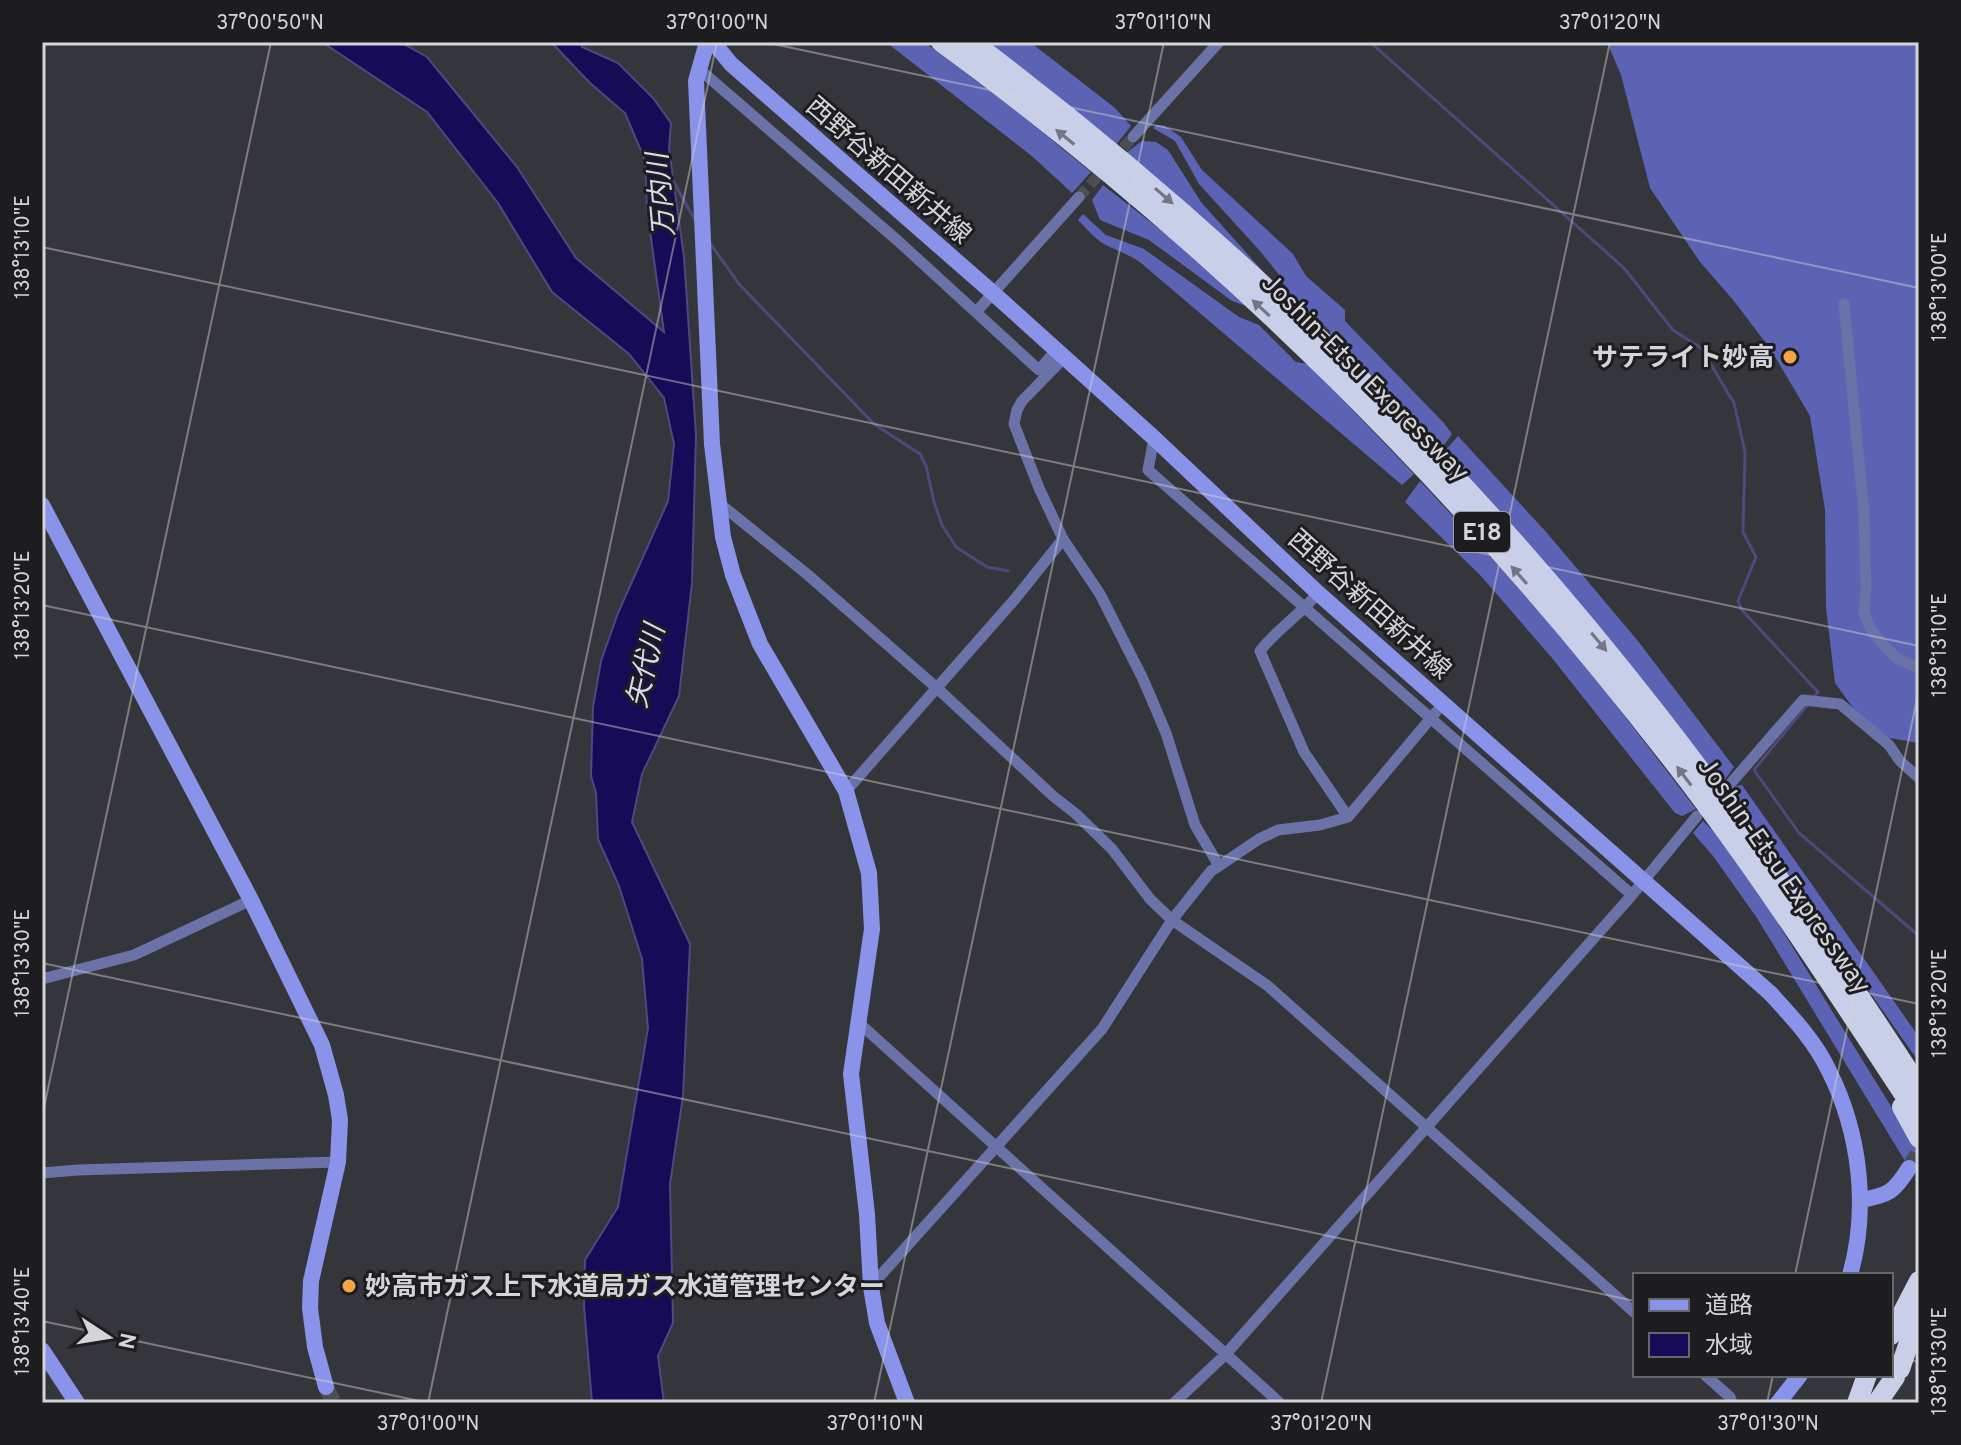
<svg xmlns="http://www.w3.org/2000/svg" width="1961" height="1445" font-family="Overpass,'Noto Sans JP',sans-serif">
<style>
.forest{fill:#5c63b4}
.water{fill:#160b57;stroke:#4f487e;stroke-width:2}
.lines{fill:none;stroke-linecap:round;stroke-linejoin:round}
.stream{stroke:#4f487e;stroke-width:3}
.street-tunnel{stroke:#4d4e53;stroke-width:11;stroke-dasharray:11 5.5;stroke-linecap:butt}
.secondary-tunnel{stroke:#4d4e53;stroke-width:16;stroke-dasharray:16 8;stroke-linecap:butt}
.street{stroke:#6b72a8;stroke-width:11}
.secondary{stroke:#8893e9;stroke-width:16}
.highway{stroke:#cacfe9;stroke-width:20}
.oneway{fill:#747684}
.ticks{fill:none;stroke:#d4d5d8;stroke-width:2;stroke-opacity:0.45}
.poi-dot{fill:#f4a444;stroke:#1d1d20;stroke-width:3}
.labels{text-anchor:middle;stroke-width:6;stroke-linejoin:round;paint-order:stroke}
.shield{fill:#1d1d20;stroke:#9d9ea1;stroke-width:2}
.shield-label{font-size:24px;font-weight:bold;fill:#d4d5d8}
.street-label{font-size:26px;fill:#d4d5d8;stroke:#1d1d20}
.poi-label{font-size:26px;font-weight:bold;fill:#d4d5d8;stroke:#1d1d20;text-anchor:end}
.water-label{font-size:28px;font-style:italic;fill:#d6daf1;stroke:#1d1d20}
.neatline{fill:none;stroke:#d4d5d8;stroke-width:3}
.ticks-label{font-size:20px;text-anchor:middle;fill:#d4d5d8}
</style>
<rect width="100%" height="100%" fill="#35363b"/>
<path class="forest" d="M886,42h38l85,63 82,67 -19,21 -39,-36z
M984,42h46l85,66 16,18 -16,20z
M1607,42h312v701l-41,-7 -27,-31 -16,-22 -9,-75 -1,-98 -15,-94 -39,-66 -37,-49 -34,-39 -50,-74 -29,-113z
M1157,125l8,1 16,11 21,33 91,84 13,22 39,34v11l98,101 9,12 -12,17 -109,-110 -1,-10 -43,-40 -7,-15 -20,-25 -61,-67 -24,-43 -22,-13z
M1142,141l14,1 12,8 33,52 66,74 -141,-123z
M1103,185l68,53 75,68 -14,-5 -83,-61 -49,-20 -8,-20z
M1083,214l23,21 38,14 95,68 20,8 37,37 12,2 106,110 -12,11 -261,-222c-12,-9 -24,-12 -37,-19 -10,-6 -18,-16 -26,-24z
M1458,436l89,97 91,108 96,126 -13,18 -278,-332z
M1420,481l84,90 86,100 106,138 -14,7 -7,-3 -123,-155 -71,-82 -76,-74z
M1742,785l177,252v25l-190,-269 7,-7z
M1703,821l11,11 55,77 149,241 -10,16 -151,-248 -44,-62 -20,-23z"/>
<path class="water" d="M322,42h78l27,15 90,110 59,91 88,74 -17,-123 -2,-49 -20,-47 -35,-30 -39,-41h29l2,5 36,16 35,35 18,25 -2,26 15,108 12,178 -4,148 -13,113 -37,78 -10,48 58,122 -7,152 -13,88 3,139 -15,33 6,47h-72l-8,-97 1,-46 33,-53 30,-179 -6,-69 -23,-73 -21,-47 -2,-46 -5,-17 2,-69 8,-46 17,-48 50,-112 6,-57 -10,-46 -35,-44 -77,-62 -54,-89 -71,-91z"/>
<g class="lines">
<path class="stream" d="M1370,42l254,226 49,62 28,18 33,55 11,49 -2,80 13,25 -18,44 4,9 76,82 -5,6
M673,181l22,39
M710,243l29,41 135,140 46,30 6,12 8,36 8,23 14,22 31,20 21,4
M1808,704l-54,66 45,63 120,103"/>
<path class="street-tunnel" d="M1079,197l54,-60"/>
<path class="secondary-tunnel" d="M1909,1168l10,-16
M326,1387l8,16"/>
<path class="street" d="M699,69l198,171 142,130 18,-21
M1133,137l86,-95
M1844,304l20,210 2,74 -2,25 8,18 14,17 12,11 21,9
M977,311l102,-114
M1154,438l-6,32 484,425
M719,503l89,72 130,114 115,107 23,18 36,35 38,50 22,21 96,66 367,327
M1318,593c-18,22 -41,36 -58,58l44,101 44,65
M1731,783l72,-83 37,4 49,41 11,16 19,17
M846,791l169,-192 48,-60
M1219,866l40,-27 19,-9 42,-5 28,-8 88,-105
M42,979l92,-24 117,-55
M858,1022l422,381
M42,1173l36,-3 260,-8
M871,1286l231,-257 70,-109 39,-49 8,-5 -24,-41 -29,-92 -23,-54 -43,-85 -37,-55 -24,-51 -25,-64 3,-14 5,-9 43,-44
M1705,1375l25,22 2,6
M1174,1403l51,-48 407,-460 65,-79"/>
<path class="secondary" d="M707,42l-11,39 16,363 11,93 10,38 27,69 86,147 23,82 3,56 -21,145 16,140 4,73 6,36 30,80
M713,42l18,22 262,229 161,145 164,155 452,400c22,24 45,48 59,78 31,62 40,137 21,204
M42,505l209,395 71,145 14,50 4,25 -2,42 -27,119 -1,27 5,39 11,40
M1861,1200c28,-5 33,-8 48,-32
M42,1350l35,53
M1778,1403l22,-28"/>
<path class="highway" d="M941,42c279,203 526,451 736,724 87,113 164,233 242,351
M972,42c254,191 490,421 685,672 94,120 179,246 262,373
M1902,1107l17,31
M1891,1335l28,-54
M1900,1369l19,-56
M1857,1403l10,-28
M1877,1403l18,-26"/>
</g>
<defs><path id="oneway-solid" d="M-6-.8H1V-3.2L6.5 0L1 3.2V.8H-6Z" transform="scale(2)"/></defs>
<g class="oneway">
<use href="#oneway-solid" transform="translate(1065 137) rotate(-141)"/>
<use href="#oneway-solid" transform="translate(1164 196) rotate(41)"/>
<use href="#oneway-solid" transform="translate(1261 308) rotate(-137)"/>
<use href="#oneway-solid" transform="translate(1519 575) rotate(-131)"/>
<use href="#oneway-solid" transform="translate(1599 642) rotate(50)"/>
<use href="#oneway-solid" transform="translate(1684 776) rotate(-127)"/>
</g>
<path class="ticks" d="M764,42l1155,246M42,247l1877,399M42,605l1877,399M42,963l1593,338M42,1117l229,-1075M1795,1275l124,-585M42,1321l387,82M1891,1356l28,6M428,1403l289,-1361M874,1403l290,-1361M1321,1403l289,-1361M1767,1403l6,-28"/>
<g class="poi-dot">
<circle cx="1790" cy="357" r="8"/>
<circle cx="349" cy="1286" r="8"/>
</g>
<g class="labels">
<rect class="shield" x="1454" y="512" width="56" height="40" rx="6"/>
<g class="shield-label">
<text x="1482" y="540">E18</text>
</g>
<g class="street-label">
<text transform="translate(889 170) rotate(41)" y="9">西野谷新田新井線</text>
<text transform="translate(1366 377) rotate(45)" y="9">Joshin-Etsu Expressway</text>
<text transform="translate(1370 604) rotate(42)" y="9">西野谷新田新井線</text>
<text transform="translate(1785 875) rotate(55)" y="9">Joshin-Etsu Expressway</text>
</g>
<g class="poi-label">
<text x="1774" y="366">サテライト妙高</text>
<text x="365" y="1295" text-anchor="start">妙高市ガス上下水道局ガス水道管理センター</text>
</g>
<g class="water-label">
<text transform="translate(660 195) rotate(-95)" y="10">万内川</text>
<text transform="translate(645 666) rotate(-77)" y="10">矢代川</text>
</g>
</g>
<rect width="1961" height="1445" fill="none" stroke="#1d1d20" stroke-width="88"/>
<rect x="1633" y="1273" width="260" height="104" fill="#1d1d20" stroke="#66676a" stroke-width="2"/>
<rect x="1649" y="1299" width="40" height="12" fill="#8893e9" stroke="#66676a" stroke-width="2"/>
<text x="1705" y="1313" font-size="24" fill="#d4d5d8">道路</text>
<rect x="1649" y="1333" width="40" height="24" fill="#160b57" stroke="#66676a" stroke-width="2"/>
<text x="1705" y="1353" font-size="24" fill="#d4d5d8">水域</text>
<g transform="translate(108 1337) rotate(102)" stroke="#1d1d20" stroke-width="6" paint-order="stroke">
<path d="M0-6L14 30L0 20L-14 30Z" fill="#d4d5d8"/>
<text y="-12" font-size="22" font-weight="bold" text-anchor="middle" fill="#d4d5d8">N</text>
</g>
<rect x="44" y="44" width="1873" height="1357" class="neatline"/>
<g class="ticks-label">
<text x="270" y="29">37°00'50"N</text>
<text x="717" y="29">37°01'00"N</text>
<text x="1163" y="29">37°01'10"N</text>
<text x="1610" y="29">37°01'20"N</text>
<text transform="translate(22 247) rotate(-90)" y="7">138°13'10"E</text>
<text transform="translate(1939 287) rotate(-90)" y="7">138°13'00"E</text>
<text transform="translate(22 605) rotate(-90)" y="7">138°13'20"E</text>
<text transform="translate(1939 645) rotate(-90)" y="7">138°13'10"E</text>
<text transform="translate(22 963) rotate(-90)" y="7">138°13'30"E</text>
<text transform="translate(1939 1003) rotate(-90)" y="7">138°13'20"E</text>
<text transform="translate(22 1321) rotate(-90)" y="7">138°13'40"E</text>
<text transform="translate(1939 1361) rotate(-90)" y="7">138°13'30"E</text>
<text x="428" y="1430">37°01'00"N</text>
<text x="875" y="1430">37°01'10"N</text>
<text x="1321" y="1430">37°01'20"N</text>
<text x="1768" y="1430">37°01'30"N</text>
</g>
</svg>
